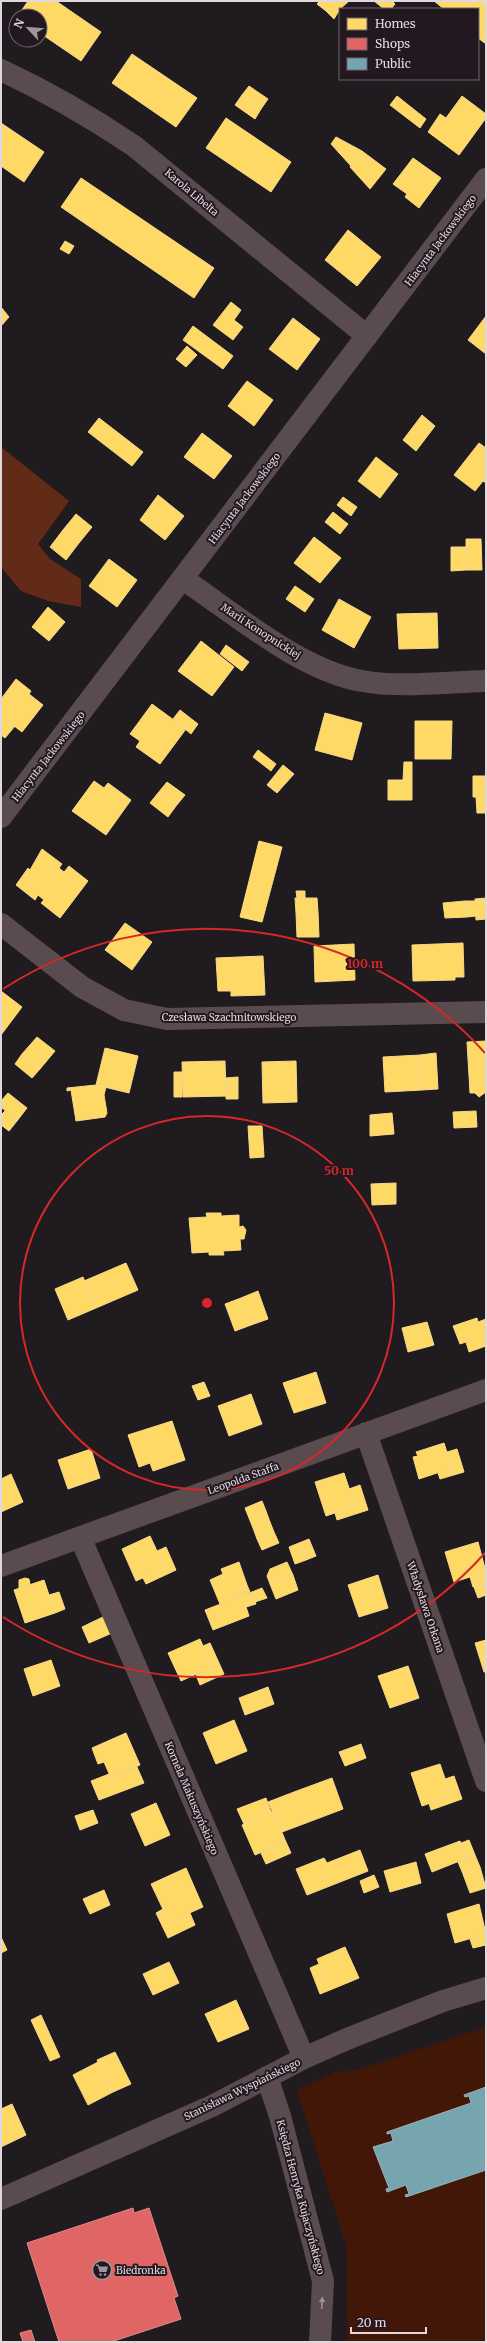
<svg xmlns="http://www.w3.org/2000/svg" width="487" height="2343" font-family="Merriweather,serif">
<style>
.green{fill:#431708}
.forest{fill:#622b18}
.homes{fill:#ffd966;stroke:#f6d98a}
.shops{fill:#e06666;stroke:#e0888a}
.public{fill:#76a5af;stroke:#96b4bd}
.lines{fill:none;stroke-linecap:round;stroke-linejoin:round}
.minor{stroke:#5a4b4f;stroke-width:22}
.oneway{fill:#9e9296}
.ring{fill:none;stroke:#d62828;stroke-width:2}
.labels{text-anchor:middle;stroke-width:4;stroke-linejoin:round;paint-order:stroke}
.street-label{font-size:10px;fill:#e1d8de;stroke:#231820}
.poi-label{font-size:10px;fill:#e1d8de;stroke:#231820;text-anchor:start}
.centre{fill:#d62828;stroke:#231820;stroke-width:2}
.ring-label{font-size:12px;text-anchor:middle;font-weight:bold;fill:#d62828;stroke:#231820;stroke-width:4;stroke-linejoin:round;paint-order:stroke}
</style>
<rect width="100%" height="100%" fill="#201b1f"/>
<path class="green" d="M486,2027v315h-139v-93l-50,-159 38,-18 23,-2z"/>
<path class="forest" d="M1,447l68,54 -31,43 12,15 31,20v28l-33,-6 -27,-10 -20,-24z"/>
<path class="homes" d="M28,1h28l45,31 -20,29 -41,-28v-17h-22z
M320,1h14l-8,10 -9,-7z
M334,1h15l-9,8 -6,10 -8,-8z
M374,1h18l3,3 -4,5h-7z
M434,1h38l-7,8h-21z
M472,1h11l3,3v40l-8,-6v-29h-13z
M132,54l65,44 -21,29 -64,-44z
M249,86l19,13 -7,10 -19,-14z
M242,95l19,14 -6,10 -20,-14z
M397,96l29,23 -6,9 -30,-23z
M462,96l24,18v4l-27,37 -31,-23 12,-18 6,4z
M226,118l65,44 -20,30 -65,-44z
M1,123l43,29 -20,30 -23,-16z
M336,137l26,14 -11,15 -20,-22z
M362,151l24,18 -16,20 -20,-22z
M413,158l28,20 -22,30 -14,-11 2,-3 -14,-10z
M81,178l133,90 -20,30 -133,-91z
M348,230l33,27 -24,29 -32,-26z
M65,241l9,5 -5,8 -9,-5z
M231,302l10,8 -7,10 9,7 -10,13 -20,-15z
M1,307l8,10 -8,9z
M486,316v38l-18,-14z
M293,318l27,21 -23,31 -28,-21z
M193,326l40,30 -10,13 -40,-29z
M187,346l10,9 -11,12 -10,-8z
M247,381l26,19 -19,26 -26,-20z
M422,415l13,11 -19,25 -13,-11z
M99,418l44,34 -11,14 -44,-34z
M202,433l30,23 -18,23 -30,-22z
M479,443l7,5v35l-3,-2 -8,10 -21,-16z
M376,457l22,17 -18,24 -22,-17z
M158,495l26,21 -19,24 -25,-20z
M343,497l14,10 -6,9 -14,-11z
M333,512l15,12 -8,10 -15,-12z
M76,514l16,13 -13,16 -16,-13z
M63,530l16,13 -13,17 -16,-13z
M314,537l27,21 -21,25 -26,-20z
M466,539h15l1,31h-16z
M451,547h15v23l-15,1z
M109,559l28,21 -20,27 -28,-21z
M295,586l19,13 -9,13 -19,-13z
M339,599l32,18 -17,31 -32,-18z
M48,607l17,15 -16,19 -17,-14z
M437,613l1,35 -39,1 -2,-35z
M201,641l33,26 -22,29 -34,-25z
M226,645l23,17 -7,9 -22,-17z
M16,679l15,12 -2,3 14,11 -21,27 -21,-16v-17z
M152,704l34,25 -26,35 -24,-17 4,-6 -10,-7z
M180,710l18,14 -7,10 -18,-15z
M325,713l37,10 -10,37 -37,-10z
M1,716l14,10 -10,12 -4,-3z
M415,721h37l-1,38h-36z
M258,750l18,14 -5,7 -18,-14z
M404,762h8v18h-9z
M283,765l11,9 -17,19 -10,-8z
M473,776h13v37h-9l-1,-16h-3z
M388,780h24v20h-24z
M94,781l10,7 4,-5 23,17 -25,35 -34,-24z
M167,782l18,13 -9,11 -18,-13z
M158,793l18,13 -8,11 -18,-14z
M259,841l23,6 -20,75 -22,-5z
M42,849l20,15 -3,4 5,4 5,-6 19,15 -28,37 -19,-15 3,-3 -6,-5 -3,5 -19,-15 12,-17 2,2z
M296,891h9v7h-8z
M295,898h22l1,14 -22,1z
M486,898v21l-10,1 -1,-21z
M465,901h10l1,15 -9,1z
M465,901l2,16 -22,1 -2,-15z
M318,912l1,25h-22l-1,-24z
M125,923l27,19 -20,28 -27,-20z
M463,943l1,34h-9v3l-42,1 -1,-36z
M354,944l1,36 -40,2 -1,-36z
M263,956l2,39 -34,1v-5h-13l-2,-33z
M1,991l21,16 -21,28z
M37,1037l18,14 -15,18 -18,-15z
M486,1041v51l-7,5 -4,-4h-5l-3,-51z
M105,1048l33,8 -9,37 -33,-8z
M436,1053l2,36 -16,1 -2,-35z
M22,1054l18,15 -8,9 -17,-14z
M420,1055l2,35 -37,2 -2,-35z
M225,1061l1,35 -43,1 -1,-35z
M296,1061l1,41 -34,1 -1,-41z
M174,1072h8v25h-8z
M238,1077v22h-12v-21z
M96,1085l10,2 -2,8 3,18 -2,4 -29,4 -5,-31 -4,1v-3z
M8,1093l19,15 -10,13 -16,-14v-6z
M5,1111l12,10 -8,10 -8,-6v-10z
M476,1111l1,16 -23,1 -1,-16z
M392,1113l2,21 -24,2v-21z
M248,1126h14l2,31 -14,1z
M396,1183v21l-24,1 -1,-21z
M206,1213h15v3l18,-1v12l4,-1 3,4 -2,9h-4l1,11 -18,1 1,4h-15v-3l-17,1 -3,-35 18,-1z
M126,1263l12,27 -42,18 -12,-27z
M83,1277l13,31 -28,12 -13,-31z
M258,1291l10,28 -17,6 -10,-27z
M241,1298l10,27 -16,6 -10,-27z
M477,1318l1,4 8,-3v27l-17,6 -3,-10 -6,2 -7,-18z
M427,1322l7,23 -26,7 -6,-24z
M316,1372l10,31 -32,10 -11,-30z
M204,1382l6,14 -12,4 -6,-14z
M251,1394l11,30 -33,12 -11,-30z
M172,1421l13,39 -32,11 -3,-8 -11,4 -11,-32z
M444,1443l8,25 -33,11 -6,-22 5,-1 -2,-4z
M91,1449l9,29 -32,11 -10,-29z
M457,1449l7,23 -24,7 -2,-6 14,-5 -5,-16z
M344,1473l11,33 -29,10 -11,-34z
M11,1474l12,28 -22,10v-33z
M360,1485l8,25 -31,10 -2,-7 20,-7 -6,-17z
M262,1501l4,10 -17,7 -4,-10z
M266,1511l4,11 -17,6 -4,-10z
M270,1522l4,10 -17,7 -4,-11z
M274,1532l5,11 -17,7 -5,-11z
M150,1536l15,32 -29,13 -14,-32z
M309,1539l7,17 -10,4 -7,-17z
M478,1542l8,30 -32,10 -9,-30z
M299,1543l7,17 -11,4 -6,-17z
M166,1547l10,23 -30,14 -3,-6 22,-10 -8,-17z
M239,1562l8,23 -17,7 3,7 -13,5 -10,-24 13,-6 -2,-5z
M287,1562l6,13 -23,9 -3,-8 3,-7z
M486,1572v11l-13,4 -3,-10z
M293,1575l5,15 -22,9 -6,-15z
M378,1575l10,33 -29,9 -11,-32z
M25,1578l4,1 1,5 -11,4v-8z
M44,1580l11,33 -30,10 -11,-33z
M486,1583v12l-8,3 -4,-11z
M247,1585l3,7 -17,7 -3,-7z
M262,1588l5,10 -12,4 -3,-10z
M59,1592l6,17 -10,4 -6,-18z
M252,1592l4,12 -10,3 3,9 -36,14 -8,-20z
M105,1616l7,17 -23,10 -7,-16z
M200,1639l12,28 -31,14 -13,-28z
M486,1640v32h-2l-9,-29z
M210,1643l14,31 -24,11 -4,-10 16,-8 -9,-21z
M51,1660l9,26 -27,10 -9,-27z
M408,1666l11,32 -29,10 -12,-32z
M268,1687l6,17 -29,11 -6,-17z
M234,1720l13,31 -31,13 -13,-31z
M126,1733l14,32 -29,13 -7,-16 -6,2 -6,-16z
M361,1744l5,14 -21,8 -6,-14z
M440,1764l11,32 -29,10 -11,-33z
M137,1767l7,16 -45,17 -8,-19 18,-7 2,4z
M454,1776l8,23 -31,11 -2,-7 22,-7 -6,-17z
M332,1778l11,31 -37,14 -12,-31z
M294,1792l12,31 -24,9 -14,-30z
M266,1798l5,14 -27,12 -7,-15z
M156,1803l14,32 -25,11 -14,-32z
M93,1810l5,13 -18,7 -5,-14z
M273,1811l13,31 -31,13 -13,-30z
M469,1840l6,15 -8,3 -6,-15z
M460,1841l7,17 -35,14 -7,-18z
M286,1842l5,11 -25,11 -5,-11z
M360,1850l8,21 -61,24 -11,-26 28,-11 3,5z
M475,1855l5,12 -17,7 -5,-12z
M416,1862l5,21 -31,9 -6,-21z
M480,1867l6,21 -16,5 -7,-19z
M186,1868l17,39 -34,15 -18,-38z
M374,1875l5,12 -15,6 -4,-12z
M104,1890l6,15 -20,9 -7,-15z
M479,1904l7,30 -31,9 -8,-29z
M163,1909l6,13 21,-9 5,12 -27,13 -12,-25z
M486,1934v11l-13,3 -3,-9z
M1,1937l6,13 -6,3z
M345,1947l14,31 -29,12 -13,-31z
M169,1962l10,21 -26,12 -10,-21z
M319,1964l11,26 -10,4 -10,-26z
M236,2000l13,29 -31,13 -13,-28z
M41,2015l19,42 -10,4 -19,-41z
M115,2052l16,32 -18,8 -16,-32z
M98,2062l15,30 -25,13 -15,-30z
M12,2104l14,31 -25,12v-38z"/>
<path class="shops" d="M133,2208l1,5 15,-5 29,88 -4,2 7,21 -70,23h-52l-32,-99z
M31,2330l4,12h-12l-3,-9z"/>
<path class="public" d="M486,2087v83l-80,27 -1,-2 4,-1 -3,-9 -19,7 -1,-3 3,-1 -16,-41 20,-6 -2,-8 -4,1v-2l84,-29 -2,-7 -4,1 -1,-2z"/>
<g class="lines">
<path class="minor" d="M1,70c47,22 90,47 133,76l233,190
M183,579c52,35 117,91 179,102 40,7 84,1 124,0
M1,817l485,-638
M1,924l81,63 42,23 43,9 319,-7
M366,1433l120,348
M81,1539l223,519
M1,1566l485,-176
M267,2077l13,39 43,165 -3,61
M1,2199l211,-93 92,-48 43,-19 96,-38 43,-13"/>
</g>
<defs><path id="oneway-solid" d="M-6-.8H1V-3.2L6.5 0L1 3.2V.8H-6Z"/></defs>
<use class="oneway" href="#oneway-solid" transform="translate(322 2303) rotate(-87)"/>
<g class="ring">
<circle cx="207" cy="1303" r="187"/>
<path d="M485 1553A374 374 0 0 1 3 1617M3 989A374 374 0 0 1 485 1053"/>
</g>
<defs>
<g id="supermarket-ring" transform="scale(1)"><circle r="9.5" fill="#231820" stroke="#9d969b" stroke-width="1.5"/><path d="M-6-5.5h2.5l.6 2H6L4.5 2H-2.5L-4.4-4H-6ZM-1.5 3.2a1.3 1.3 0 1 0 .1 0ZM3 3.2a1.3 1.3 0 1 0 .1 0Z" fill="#9d969b"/></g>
</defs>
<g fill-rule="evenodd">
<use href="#supermarket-ring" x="102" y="2270"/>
</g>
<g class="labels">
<g class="street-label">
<text transform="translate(192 192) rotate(40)" y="4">Karola Libelta</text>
<text transform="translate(440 240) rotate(-53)" y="4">Hiacynta Jackowskiego</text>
<text transform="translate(244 498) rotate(-53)" y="4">Hiacynta Jackowskiego</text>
<text transform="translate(261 631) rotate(33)" y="4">Marii Konopnickiej</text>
<text transform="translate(48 756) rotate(-52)" y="4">Hiacynta Jackowskiego</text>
<text x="229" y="1021">Czesława Szachnitowskiego</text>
<text transform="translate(243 1478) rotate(-20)" y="4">Leopolda Staffa</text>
<text transform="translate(426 1607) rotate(71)" y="4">Władysława Orkana</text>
<text transform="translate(192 1798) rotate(67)" y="4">Kornela Makuszyńskiego</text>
<text transform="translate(242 2089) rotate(-26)" y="4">Stanisława Wyspiańskiego</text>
<text transform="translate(301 2197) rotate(75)" y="4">Księdza Henryka Kujaczyńskiego</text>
</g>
<g class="poi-label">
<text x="116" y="2274">Biedronka</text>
</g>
</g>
<circle cx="207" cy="1303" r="6" class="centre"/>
<g class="ring-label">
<text x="365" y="968">100 m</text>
<text x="339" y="1175">50 m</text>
</g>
<rect width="487" height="2343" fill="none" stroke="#e1d8de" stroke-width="4"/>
<rect x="339" y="8" width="140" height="72" fill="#231820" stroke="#6f656c"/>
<rect x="347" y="18" width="20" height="12" fill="#ffd966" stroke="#6f656c"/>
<text x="375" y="28" font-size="12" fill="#e1d8de">Homes</text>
<rect x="347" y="38" width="20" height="12" fill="#e06666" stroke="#6f656c"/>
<text x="375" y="48" font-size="12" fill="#e1d8de">Shops</text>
<rect x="347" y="58" width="20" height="12" fill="#76a5af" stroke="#6f656c"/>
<text x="375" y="68" font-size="12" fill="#e1d8de">Public</text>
<g transform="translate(28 28) rotate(296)"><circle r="19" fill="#231820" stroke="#6f656c"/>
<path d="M0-3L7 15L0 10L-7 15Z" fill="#9d969b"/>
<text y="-6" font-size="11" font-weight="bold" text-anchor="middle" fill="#e1d8de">N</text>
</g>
<path d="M351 2327v6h75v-6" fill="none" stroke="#e1d8de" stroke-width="2"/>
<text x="357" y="2327" font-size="12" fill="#e1d8de" stroke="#231820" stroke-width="3" paint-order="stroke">20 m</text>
</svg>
